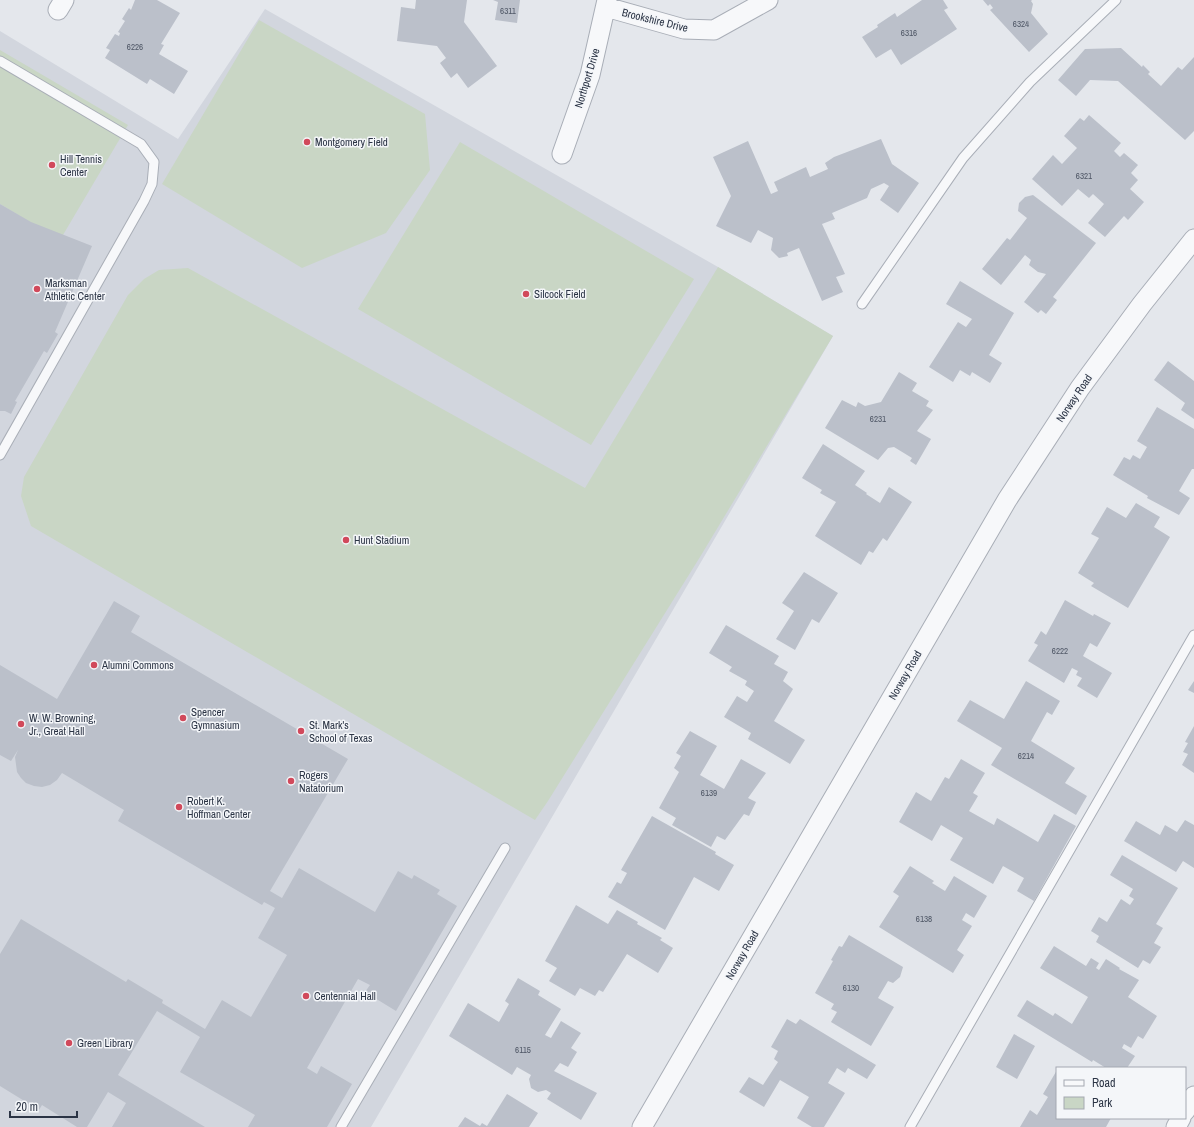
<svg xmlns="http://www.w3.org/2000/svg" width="1194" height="1127" font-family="'Archivo Narrow',sans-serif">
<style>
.built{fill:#d2d6de}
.green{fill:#c9d6c5}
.building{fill:#bbc0ca}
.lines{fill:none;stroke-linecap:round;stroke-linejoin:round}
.service-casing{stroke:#a9aeb7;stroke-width:11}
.minor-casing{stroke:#a9aeb7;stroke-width:21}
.service{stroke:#f7f8fa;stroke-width:9}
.minor{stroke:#f7f8fa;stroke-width:19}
.poi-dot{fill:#d1495b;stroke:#f4f6f9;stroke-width:1.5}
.labels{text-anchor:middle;stroke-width:3;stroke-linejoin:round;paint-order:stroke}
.number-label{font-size:9px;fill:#4f5766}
.street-label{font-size:11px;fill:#2b3445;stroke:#f4f6f9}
.poi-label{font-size:11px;fill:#2b3445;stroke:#f4f6f9;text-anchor:start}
</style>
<rect width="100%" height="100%" fill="#e4e7ec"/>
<path class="built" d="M265,9l453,258 115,69 -462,791h-371v-1096l178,108z"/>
<path class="green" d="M259,20l166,94 5,56 -44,63 -84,35 -140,-84z
M0,50l128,75 -68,115 -60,-36z
M460,142l234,137 -103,166 -233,-136z
M718,267l115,69 -133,221 -152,244 -13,19 -504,-294 -10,-30 3,-19 104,-182 16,-16 15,-9 29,-2 397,220z"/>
<path class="building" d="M135,0h22l23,13 -19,31 3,1 -5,9 29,17 -14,23 -24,-15 -3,5 -42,-26 5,-8 -4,-2 9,-14 4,2 1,-3 -2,-1 7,-11 -3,-2 7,-11 2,2z
M416,0h51l-3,22 33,44 -29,22 -11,-15 -6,5 -11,-15 6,-5 -9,-12 -40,-5 4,-34 14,2z
M493,0h27l-3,23 -22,-3 3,-18z
M922,0h21l5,8 -4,2 13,19 -56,36 -10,-16 -15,9 -14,-21 16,-10 -1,-2 18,-12 2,4z
M983,0h49l-1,1 2,3 -2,9 17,21 -19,18 -39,-42 3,-2 -3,-4 -2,2z
M1121,48l21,19 1,-2 7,7 -2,2 13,12 17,-19 4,3 12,-13v74l-9,9 -67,-59 -28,-1 -14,16 -18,-16 27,-31z
M1089,115l32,28 -7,8 6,6 4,-4 14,12 -7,8 7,7 -8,9 14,13 -16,18 -4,-4 -19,21 -17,-14 16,-19 -11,-10 -4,4 -11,-9 -16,17 -30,-27 21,-24 9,9 15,-16 -13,-12 16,-18 4,3z
M881,139l11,25 27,19 -21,30 -18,-13 9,-14 -5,-3 -13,6 -4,9 -35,15 3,6 -13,5 23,50 -9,3 7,15 -21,9 -23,-53 -12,5 1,3 -9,2 -8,-8 2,-12 -15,-8 -7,13 -35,-17 15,-30 -18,-39 35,-16 23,53 7,-3 -4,-9 32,-15 4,10 18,-8 -3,-6 9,-6z
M1033,195l63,48 -43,54 4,3 -11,14 -5,-4 -3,3 -14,-11 22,-28 -8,-2 -9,-7 2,-5 -6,-5 -24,30 -19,-16 25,-31 3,2 17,-22 -9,-7 1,-8 6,-6z
M0,204l31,18 61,24 -37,86 3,2 -11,19 -3,-2 -29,50 2,1 -6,12 -6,-3h-5z
M960,281l54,32 -25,42 13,8 -12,20 -18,-11 -2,4 -10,-6 -7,12 -24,-15 29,-45 8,5 6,-8 -26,-15z
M1168,361l26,20v38l-13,-9 4,-7 -31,-23z
M899,372l18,11 -5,8 17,10 -3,5 7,4 -16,21 14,8 -15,26 -6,-4 2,-3 -18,-11 -6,1 -10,12 -53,-32 17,-28 14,7 2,-5 7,4 16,-4z
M1157,407l37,22v40h-2l-13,22 11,7 -11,17 -32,-17 1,-2 -35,-21 11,-18 6,3 3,-5 7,4 7,-12 -10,-6z
M823,444l42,27 -10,14 12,8 -1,1 14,9 9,-16 23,15 -25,39 -4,-3 -10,15 -4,-2 -8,14 -46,-29 21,-34 -16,-9 2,-3 -20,-12z
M1136,503l24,14 -6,10 16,10 -42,71 -37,-22 3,-3 -16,-10 21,-35 -8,-4 16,-27 19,11z
M804,572l34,21 -19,30 -7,-4 -17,31 -19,-11 18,-28 -12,-8z
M1065,600l28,16 1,-2 17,9 -14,24 -7,-4 -7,13 29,17 -15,25 -20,-12 5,-8 -6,-3 2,-4 -6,-3 -8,15 -36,-22 10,-16 -4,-2 7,-12 5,4z
M114,601l26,15 -9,16 217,127 -78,132 12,7 17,-30 76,44 23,-41 14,8 2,-4 26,15 -3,4 20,12 -61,105 -31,-19 5,-7 -12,-6 -51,89 10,6 4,-8 31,18 -25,43h-79l7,-12 -75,-43 20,-35 -43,-26 -39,64 87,52h-93l14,-24 -18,-11 -21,35h-10l-35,-22 -3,5 -39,-24v-132l21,-35 105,63 2,-3 35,21 -1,3 43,26 17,-29 29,17 36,-62 -29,-17 17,-30 -11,-6 -2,3 -144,-84 6,-11 -62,-37 -5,7 -7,5 -8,2 -8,-1 -8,-3 -5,-5 -4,-6 -2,-15 3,-7 -7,11 -11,-6v-90l57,34z
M726,625l53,31 -5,8 14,8 -5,9 10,8 -19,32 31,19 -15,24 -42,-25 3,-6 -27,-16 13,-21 10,6 7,-11 -9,-6 2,-4 -18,-10 3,-4 -23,-14z
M1026,681l34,20 -8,14 -5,-3 -16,29 44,27 -10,15 22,13 -11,19 -85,-50 11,-17 -45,-27 13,-21 34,19z
M1194,681v12l-6,-3z
M1194,726v47l-12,-8 6,-11 -5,-2 5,-9 -3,-1z
M690,731l27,15 -17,29 24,14 17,-30 25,14 -18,25 8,4 -7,14 -5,-2 -19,26 -8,-4 -6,11 -39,-22 4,-7 -17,-10 20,-36 -5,-4 7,-12 -5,-3z
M961,759l24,14 -12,20 5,3 -9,15 25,14 3,-7 41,24 16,-28 22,12 -42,75 -17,-10 7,-13 -21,-12 -10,18 -43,-24 13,-22 -22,-13 -9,16 -33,-19 17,-30 15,9 14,-24 4,2z
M652,816l64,36 -1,2 19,11 -15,26 -25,-14 -29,53 -57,-33 9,-15 4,2 6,-11 -6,-3z
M1185,820l9,5v43l-11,-7 -7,11 -52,-31 12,-20 24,14 5,-10 12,7z
M1122,855l56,33 -22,36 7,4 -9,15 7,4 -11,17 -7,-4 -5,8 -42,-26 3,-6 -8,-5 8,-14 8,5 14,-23 9,6 4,-6 -5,-3 4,-7 -23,-14z
M910,866l24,15 -2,2 13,8 9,-15 33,20 -13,22 -8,-5 -4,7 10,6 -15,24 7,5 -11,18 -74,-46 20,-31 -6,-4z
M576,905l32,19 9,-14 21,12 -1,2 25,14 -2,2 13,8 -15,25 -31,-19 -24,38 -4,-2 -4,6 -15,-8 -5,8 -26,-15 8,-13 -12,-7z
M849,935l54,32 -3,10 -7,6 -5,-2 -10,17 16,9 -23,39 -40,-24 6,-10 -6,-3 3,-5 -19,-11 18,-32 -2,-1 8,-14 3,1z
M1054,946l32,20 5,-8 8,5 -3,5 3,2 7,-11 14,9 -1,1 20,11 -11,17 29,19 -14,23 -5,-3 -7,12 -7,-4 -2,4 13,8 -8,12h-21l-13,-8 -1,2 -75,-46 10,-16 26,16 2,-3 17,11 16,-27 -48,-29z
M518,978l22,13 -2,4 23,14 -16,26 6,3 10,-17 20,12 -10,15 6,4 -9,15 -8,-4 -6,8 43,22 -16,27 -34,-21 4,-6 -5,-3 -8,2 -7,-4 -2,-9 2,-4 -14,-8 -5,8 -63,-39 19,-33 31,19 10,-18 -4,-3z
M787,1019l9,5 4,-5 76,46 -9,14 -19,-11 -3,5 -8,-5 -9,15 17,10 -21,34h-12l-15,-9 12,-21 -29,-17 -16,27 -25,-15 10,-15 14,8 15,-23 -4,-3 4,-8 -7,-4z
M1014,1034l21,12 -18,33 -21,-12z
M1057,1070v48h54l-5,9h-86l10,-17 7,5 11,-18 -5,-3z
M507,1094l31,19 -9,14h-71l7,-10 15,9 2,-3 5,3z"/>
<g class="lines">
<g class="service-casing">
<path id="service" d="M0,61l141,83 13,18 -2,22 -8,17 -144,254
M862,304l101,-146 67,-76 86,-82
M341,1127l164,-279
M910,1127l284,-492"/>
</g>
<g class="minor-casing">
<path id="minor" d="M606,7l78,22 30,1 54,-30
M58,10l6,-10
M562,154l28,-79 17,-75
M1185,1111l9,-15
M642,1127l365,-627 73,-112 62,-84 52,-65
M1176,1127l5,-9"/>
</g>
<use href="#service" class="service"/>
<use href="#minor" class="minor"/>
</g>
<g class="poi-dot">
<circle cx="307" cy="142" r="4"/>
<circle cx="52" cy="165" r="4"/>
<circle cx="37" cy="289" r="4"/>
<circle cx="526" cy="294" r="4"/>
<circle cx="346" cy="540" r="4"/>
<circle cx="94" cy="665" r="4"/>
<circle cx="183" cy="718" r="4"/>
<circle cx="21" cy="724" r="4"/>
<circle cx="301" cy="731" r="4"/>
<circle cx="291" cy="781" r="4"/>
<circle cx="179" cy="807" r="4"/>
<circle cx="306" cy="996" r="4"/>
<circle cx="69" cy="1043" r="4"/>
</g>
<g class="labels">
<g class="number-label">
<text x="508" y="14">6311</text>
<text x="1021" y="27">6324</text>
<text x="909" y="36">6316</text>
<text x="135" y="50">6226</text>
<text x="1084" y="179">6321</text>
<text x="878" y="422">6231</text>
<text x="1060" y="654">6222</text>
<text x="1026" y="759">6214</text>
<text x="709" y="796">6139</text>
<text x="924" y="922">6138</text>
<text x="851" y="991">6130</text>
<text x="523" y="1053">6115</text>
</g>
<g class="street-label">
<text transform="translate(655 20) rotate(14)" y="4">Brookshire Drive</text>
<text transform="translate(587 78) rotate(-73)" y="4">Northport Drive</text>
<text transform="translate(1074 398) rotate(-56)" y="4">Norway Road</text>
<text transform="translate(905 675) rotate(-60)" y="4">Norway Road</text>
<text transform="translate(742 955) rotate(-60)" y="4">Norway Road</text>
</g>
<g class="poi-label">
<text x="315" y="146">Montgomery Field</text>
<text x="60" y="163">Hill Tennis<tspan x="60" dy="13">Center</tspan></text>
<text x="45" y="287">Marksman<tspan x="45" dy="13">Athletic Center</tspan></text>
<text x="534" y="298">Silcock Field</text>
<text x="354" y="544">Hunt Stadium</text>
<text x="102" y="669">Alumni Commons</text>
<text x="191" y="716">Spencer<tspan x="191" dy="13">Gymnasium</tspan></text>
<text x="29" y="722">W. W. Browning,<tspan x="29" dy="13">Jr., Great Hall</tspan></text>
<text x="309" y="729">St. Mark's<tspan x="309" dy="13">School of Texas</tspan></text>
<text x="299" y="779">Rogers<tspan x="299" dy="13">Natatorium</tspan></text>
<text x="187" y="805">Robert K.<tspan x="187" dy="13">Hoffman Center</tspan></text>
<text x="314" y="1000">Centennial Hall</text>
<text x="77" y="1047">Green Library</text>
</g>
</g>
<rect x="1056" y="1067" width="130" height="52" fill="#f4f6f9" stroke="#a4a8b1"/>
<rect x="1064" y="1080" width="20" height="6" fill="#f7f8fa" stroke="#a4a8b1"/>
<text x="1092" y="1087" font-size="12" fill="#2b3445">Road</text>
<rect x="1064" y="1097" width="20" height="12" fill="#c9d6c5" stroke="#a4a8b1"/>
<text x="1092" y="1107" font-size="12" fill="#2b3445">Park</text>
<path d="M10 1111v6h67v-6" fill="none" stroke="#2b3445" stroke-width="2"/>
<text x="16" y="1111" font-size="12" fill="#2b3445" stroke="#f4f6f9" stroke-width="3" paint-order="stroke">20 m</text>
</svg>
